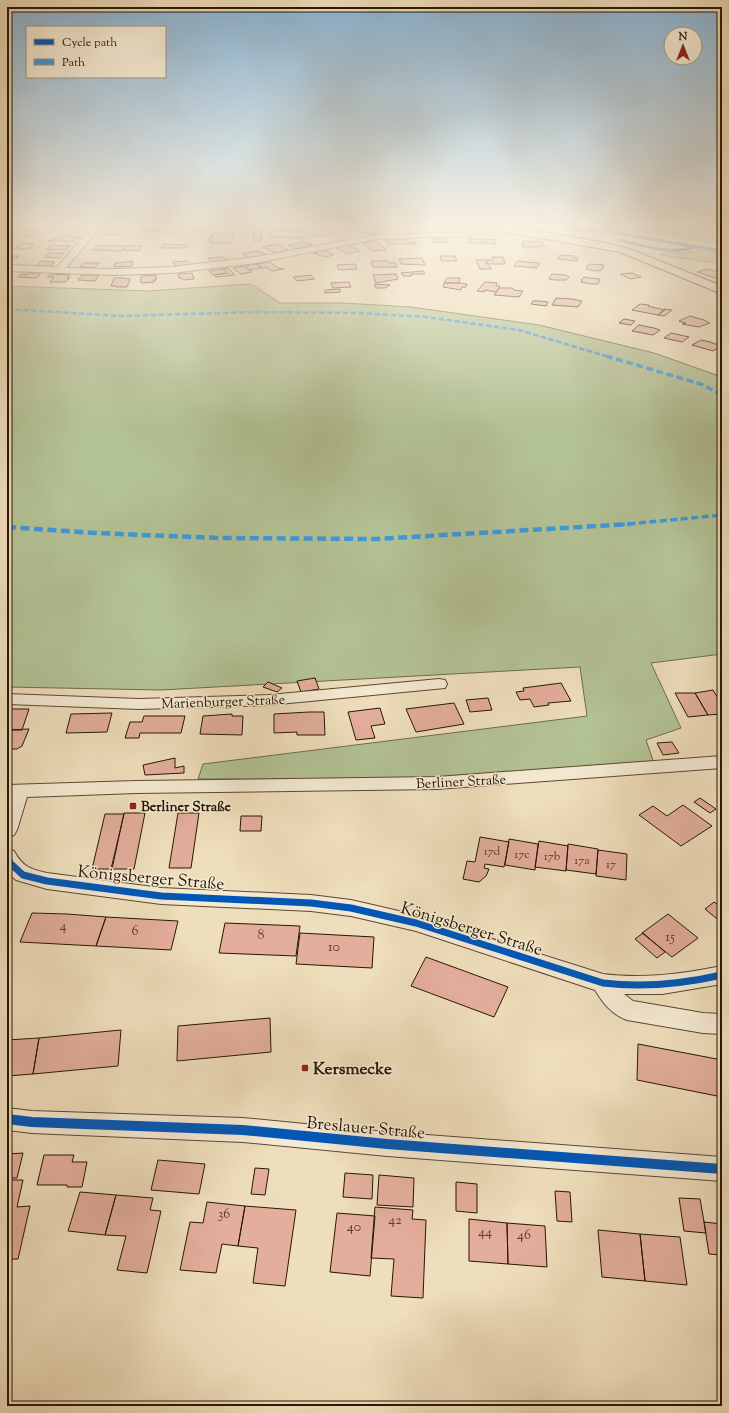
<svg xmlns="http://www.w3.org/2000/svg" width="729" height="1413" font-family="'Sorts Mill Goudy',serif">
<style>
.green{fill:#b3c295;stroke:#6d6c4d}
.water{fill:#9eb9ba;stroke:#6e7872}
.lines{fill:none;stroke-linecap:round;stroke-linejoin:round}
.shore{stroke:#626860;stroke-width:1}
.building{fill:#e3ae9c;stroke:#271705}
.street-casing{stroke:#594932;stroke-width:2}
.secondary-casing{stroke:#271705;stroke-width:2}
.street{fill:#f5ead3;fill-rule:evenodd}
.secondary{fill:#f5ead3;fill-rule:evenodd}
.quiet-far2{stroke:#3d9add;stroke-width:2.5;stroke-dasharray:5.5 2.5;stroke-linecap:butt}
.quiet-far1{stroke:#3d9add;stroke-width:3.5;stroke-dasharray:7 3.5;stroke-linecap:butt}
.quiet{stroke:#3d9add;stroke-width:4.5;stroke-dasharray:9 4.5;stroke-linecap:butt}
.cycleway-far2-casing{stroke:#f5ead3;stroke-width:4.5}
.cycleway-far1-casing{stroke:#f5ead3;stroke-width:10}
.cycleway-casing{stroke:#f5ead3;stroke-width:12}
.cycleway-far2{stroke:#0057b8;stroke-width:3}
.cycleway-far1{stroke:#0057b8;stroke-width:7}
.cycleway{stroke:#0057b8;stroke-width:10}
.poi-dot{fill:#8f2418;stroke:#f5ead3;stroke-width:1.5}
.labels{text-anchor:middle;stroke-width:3;stroke-linejoin:round;paint-order:stroke}
.number-label{font-size:12px;fill:#563d2b}
.street-label{font-size:14px;fill:#271705;stroke:#f5ead3}
.poi-label{font-size:14px;font-weight:bold;fill:#271705;stroke:#f5ead3;text-anchor:start}
.near-number-label{font-size:14px;fill:#563d2b}
.near-street-label{font-size:17px;fill:#271705;stroke:#f5ead3}
.near-poi-label{font-size:17px;font-weight:bold;fill:#271705;stroke:#f5ead3;text-anchor:start}
</style>
<rect width="100%" height="100%" fill="#efdebb"/>
<filter id="stains"><feTurbulence type="fractalNoise" baseFrequency=".005" numOctaves="4"/><feColorMatrix values="0 0 0 0 .2 0 0 0 0 .09 0 0 0 0 .02 0 0 0 .5 -.17"/></filter>
<radialGradient id="worn" r=".72"><stop offset=".6" stop-color="#630" stop-opacity="0"/><stop offset="1" stop-color="#630" stop-opacity=".3"/></radialGradient>
<path class="green" d="M701,250l21,3v11l-61,-9 5,-3 19,1z
M251,284l29,19h63l68,4 128,18 115,28 68,24v277l-71,9 30,65 -35,12 8,23 -219,16h-237l5,-15 384,-48 -7,-49 -419,23 -154,-3v-401l141,5z"/>
<path class="water" d="M613,227h109v16l-13,-1z"/>
<g class="lines">
<path class="shore" d="M640,227l82,12
M674,227l48,7"/>
</g>
<path class="building" d="M111,227h17l-6,8h-17z
M370,227h17l2,3 -15,4 -14,-2 -1,-3z
M143,228l17,1 -1,2h-18z
M170,229l12,1h3l-5,4 -14,-1z
M254,230h8l-1,11h-8z
M309,230l15,-1 11,1 -2,6 -26,-1z
M28,231h8l-1,1 8,1 -4,3h-16z
M271,231h17l20,1 -2,6 -37,-1z
M234,232l-2,11h-22l2,-2 -4,-1 1,-2h3l1,-2h-2h2l-2,-1 3,-2h-2z
M60,235h9l-2,1 12,1 -5,4h-26l8,-2z
M409,239l2,4 4,-1 1,2h-28l-2,-4z
M432,239h14l1,3h-14z
M469,239h14l-1,4h-13z
M483,239l13,1v4l-14,-1z
M375,241l6,4 5,5 -13,1 -11,-8z
M523,241l20,1v4h-3v1h-17z
M305,242l7,3 -18,4 -6,-4z
M23,243l11,1 -4,5h-15l2,-3z
M163,244l23,1 2,1 -4,2h-23z
M278,244l10,6 -13,3 -12,-6z
M50,245l20,1 -3,3 -20,1z
M348,245l12,6 -12,3 -12,-6z
M96,246h30l-4,5 -30,-1z
M126,246h16l-3,5 -16,-1z
M324,250l10,5 -9,2 -12,-4z
M258,251l9,4 -18,3 -6,-4z
M48,253h16l-4,5 -16,-1z
M560,255l15,1 -1,2h4l-1,3 -19,-2z
M7,256h12l-5,4h-7z
M440,256h15l2,5h-16z
M222,257l6,3 -16,3 -4,-5z
M492,257h11l2,7h-18l-1,-4h7z
M422,258l3,7 -24,-1 -2,-5z
M476,260h10l1,4 5,5h-12z
M41,261l14,1 -6,5 -13,-1z
M133,261l-1,5 -18,1 1,-4z
M187,261l5,4 -17,1 -2,-4z
M371,261h17l1,2h6l2,4h-24z
M518,261l9,1 13,1 -3,5 -23,-2z
M270,262l8,6 6,1 -12,2 -6,-4 -4,1 -5,-4z
M84,263h15l-4,5 -15,-1z
M257,264l5,4 -13,2 -5,-4z
M355,264l2,5 -18,1 -2,-5z
M589,264l15,1 -2,5 -7,1 -9,-2z
M244,266l8,6 -11,2 -8,-6z
M228,268l7,7 -19,2 -2,-2 13,-2 -4,-4z
M223,269l4,4 -14,2 -4,-4z
M708,269l14,4v3l-7,2 -18,-6z
M423,271l2,3h-14l1,2h-9l-2,-3z
M28,273h13l-5,5 -18,-1 4,-3 5,1z
M192,273l2,6 -11,1 -1,-2h-3l-1,-4z
M632,273l9,4 -10,2 -11,-5z
M51,274l19,1 -3,3h3l-5,4h-15l4,-5h-7z
M396,274l2,5 -22,4 -3,-8z
M552,274l14,1 3,2 -3,3h-11l-6,-1z
M82,275h17l-4,6 -17,-1z
M156,275v5h-2v2l-13,1v-7z
M311,275l4,4 -18,2 -4,-4z
M584,277l6,1 10,1 -2,5h-7l-10,-2 1,-2h-1z
M114,278h8l8,1 -3,8h-11v-1h-5z
M447,278h13l-1,5h-15z
M349,282l2,5 -18,1 -2,-5z
M485,282l12,1 -1,3h4l-4,6 -11,-2 -1,2 -7,-1z
M444,283h15l8,1 -1,3h-4l-1,3 -18,-3z
M374,284l16,1 -5,3h-9z
M499,288h13l2,2 9,1 -4,6 -25,-2z
M340,289v3l-15,1v-3z
M556,298l16,1 10,2 -4,6 -26,-2z
M533,301h6l9,1 -2,4 -15,-2z
M640,304l9,1 -1,1 17,4 -7,5 -26,-5z
M664,309l8,1 -8,6 -6,-1z
M690,316l14,4 6,3 -11,4 -17,-3 4,-1 -7,-2z
M624,319l11,2 -4,4 -12,-2z
M639,325l15,3 6,2 -7,5 -21,-4z
M671,333l18,4 -7,5 -18,-4z
M701,340l9,2 11,4 -8,5 -21,-6z
M315,678l4,11 -18,3 -4,-11z
M268,682l14,6 -5,4 -14,-5z
M561,683l10,18 -23,2 1,2 -15,2 -4,-8 -10,1 -4,-8 8,-1 -1,-3z
M713,690l9,15v9l-14,1 -13,-22z
M675,693h20l13,22 -20,2z
M488,698l4,12 -22,2 -4,-12z
M454,703l10,21 -48,8 -10,-23z
M380,708l5,16 -14,2 4,12 -19,2 -8,-28z
M7,709h22l-7,21h-15z
M309,712h15l1,23h-28v-3l-23,1v-19z
M112,713l-5,19 -41,1 5,-19z
M232,714v2h11l-1,19 -42,-1 3,-18z
M144,716h41l-4,17h-41l-1,5h-14l5,-16h12z
M29,729l-7,17 -5,3h-8l-2,-2v-17z
M672,742l7,11 -16,2 -6,-12z
M175,758v10l9,-2v7l-39,2 -2,-10z
M700,798l16,11 -6,4 -16,-11z
M683,805l29,21 -31,20 -42,-31 14,-9 14,10z
M124,813h21l-11,56h-22z
M178,813h21l-8,55h-22z
M105,814h19l-13,55h-19z
M241,816h21l-1,15h-21z
M480,837l29,5 -5,25 -19,-3 -1,4 5,1 -3,7 -7,6 -16,-3 4,-18 8,1z
M509,839l29,5 -3,26 -30,-5z
M539,841l29,5 -2,25 -31,-4z
M568,844l30,5 -2,25 -30,-4z
M598,850l29,4 -1,26 -30,-4z
M714,902l8,6v15l-17,-14z
M32,913l35,1 39,3 -10,29 -76,-4z
M668,914l30,24 -26,19 -30,-24z
M106,917l72,4 -7,29 -75,-4z
M225,923l75,3 -4,30 -77,-3z
M300,933l74,4 -2,31 -76,-4z
M643,933l22,19 -8,6 -22,-19z
M426,957l82,30 -14,30 -83,-31z
M270,1018l1,34 -94,9 1,-35z
M121,1030l-3,36 -85,8 6,-36z
M39,1038l-6,36 -26,2v-36z
M638,1044l84,16v37l-85,-17z
M23,1153l-6,25h-10v-24z
M44,1155h30l-2,7h15l-5,25h-15v-2h-30z
M158,1160l47,4 -6,30 -48,-4z
M255,1168l14,1 -4,26 -14,-1z
M345,1173l28,2 -1,24 -29,-2z
M379,1175l35,3 -1,29 -36,-2z
M7,1180h16l-6,27 13,-1 -12,53h-11z
M456,1182l21,2v29l-21,-2z
M555,1191l15,1 2,30 -15,-1z
M80,1192l36,3 -11,40 -37,-4z
M116,1195l37,3 -3,12 11,1 -14,62 -30,-3 9,-34 -21,-1z
M679,1198l21,1 6,34 -22,-2z
M207,1202l38,4 -7,40 -16,-2 -6,29 -36,-3 10,-48 13,1z
M245,1206l51,4 -11,76 -32,-3 5,-35 -20,-2z
M375,1207l38,3 -1,9 14,1 -3,78 -32,-2 3,-37 -23,-1z
M337,1213l38,3 -5,60 -40,-4z
M469,1219l38,4 1,41 -39,-3z
M704,1222l18,2v31l-13,-1z
M507,1223l38,3 2,41 -39,-3z
M598,1230l42,4 5,47 -43,-4z
M640,1234l40,3 7,48 -42,-4z"/>
<g class="lines">
<g class="street-casing">
<path id="street" d="M92,227h9l-35,41 48,1 58,-2 84,-10 121,-22 90,-3 18,-5 12,1 -1,2 -29,6 -90,3 -121,24 -84,10 -58,2 -107,-4v-6l50,2z
M185,227h46l-4,2h-38z
M439,679l6,1 2,4 -2,4 -176,17 -130,4 -132,-5v-10l132,5 130,-4z
M722,756v12l-285,21 -301,4 -109,4 -10,33 -3,5 -7,2v-52l129,-4 301,-4z
M7,849l7,2c9,16 16,18 33,22l114,15 150,7 40,5 65,15 187,59c40,5 79,0 119,-8v18l-60,10h-38l9,7 70,12 19,1v20l-19,-1 -76,-13c-16,-6 -24,-17 -32,-30l-179,-59 -65,-15 -40,-5 -150,-7 -114,-15 -31,-9 -9,-8z
M7,1108l25,3 211,7 144,14 335,25v24l-335,-25 -144,-14 -211,-9 -25,-3z"/>
</g>
<g class="secondary-casing">
<path id="secondary" d="M488,227h27l86,15 26,6 95,38v8l-102,-42 -127,-22z"/>
</g>
<use href="#street" class="street"/>
<use href="#secondary" class="secondary"/>
<path class="quiet-far2" d="M7,309l113,7 133,-4 105,1 68,4 93,13 90,27"/>
<path class="quiet-far1" d="M606,356l95,28 21,11
M618,525l104,-10"/>
<path class="quiet" d="M7,527l88,6 124,5 158,1 254,-15"/>
<g class="cycleway-far2-casing">
<path id="cycleway-far2" d="M552,227l57,5 113,19
M619,240c26,6 50,15 76,7"/>
</g>
<g class="cycleway-far1-casing">
<path id="cycleway-far1" d="M7,856l3,7 13,12 24,6 114,15 150,7 40,5 65,15 187,60c40,5 79,1 119,-8"/>
</g>
<g class="cycleway-casing">
<path id="cycleway" d="M7,1119l25,3 211,8 144,14 335,25"/>
</g>
<use href="#cycleway-far2" class="cycleway-far2"/>
<use href="#cycleway-far1" class="cycleway-far1"/>
<use href="#cycleway" class="cycleway"/>
</g>
<linearGradient id="sky" x2="0" y2="1"><stop stop-color="#8ab6d6"/><stop offset="0.53" stop-color="#f8f0e0"/><stop offset="1" stop-color="#f8f0e0" stop-opacity="0"/></linearGradient>
<rect width="729" height="425" fill="url(#sky)"/>
<g class="poi-dot">
<rect x="129" y="802" width="8" height="8" rx="2"/>
<rect x="301" y="1064" width="8" height="8" rx="2"/>
</g>
<g class="labels">
<g class="number-label">
<text x="492" y="855">17d</text>
<text x="522" y="858">17c</text>
<text x="552" y="860">17b</text>
<text x="582" y="864">17a</text>
<text x="611" y="868">17</text>
</g>
<g class="street-label">
<text transform="translate(223 701) rotate(-2)" y="5">Marienburger Straße</text>
<text transform="translate(461 781) rotate(-3)" y="5">Berliner Straße</text>
</g>
<g class="poi-label">
<text x="141" y="811">Berliner Straße</text>
</g>
<g class="near-number-label">
<text x="63" y="930">4</text>
<text x="135" y="935">6</text>
<text x="261" y="939">8</text>
<text x="670" y="941">15</text>
<text x="334" y="951">10</text>
<text x="224" y="1218">36</text>
<text x="395" y="1224">42</text>
<text x="354" y="1231">40</text>
<text x="485" y="1236">44</text>
<text x="524" y="1239">46</text>
</g>
<g class="near-street-label">
<text transform="translate(151 877) rotate(5)" y="6">Königsberger Straße</text>
<text transform="translate(472 928) rotate(17)" y="6">Königsberger Straße</text>
<text transform="translate(366 1127) rotate(5)" y="6">Breslauer Straße</text>
</g>
<g class="near-poi-label">
<text x="313" y="1074">Kersmecke</text>
</g>
</g>
<rect width="729" height="1413" fill="none" stroke="#efdebb" stroke-width="24"/>
<rect x="8" y="8" width="713" height="1397" fill="none" stroke="#271705" stroke-width="2"/>
<rect x="12" y="12" width="705" height="1389" fill="none" stroke="#271705"/>
<rect x="26" y="26" width="140" height="52" fill="#f5ead3" stroke="#a39681"/>
<rect x="34" y="39" width="20" height="6" fill="#0057b8" stroke="#a39681"/>
<text x="62" y="46" font-size="12" fill="#271705">Cycle path</text>
<rect x="34" y="59" width="20" height="6" fill="#3d9add" stroke="#a39681"/>
<text x="62" y="66" font-size="12" fill="#271705">Path</text>
<g transform="translate(683 46)"><circle r="19" fill="#f5ead3" stroke="#a39681"/>
<path d="M0-3L7 15L0 10L-7 15Z" fill="#8f2418"/>
<text y="-6" font-size="11" font-weight="bold" text-anchor="middle" fill="#271705">N</text>
</g>
<rect width="100%" height="100%" filter="url(#stains)"/>
<rect width="100%" height="100%" fill="url(#worn)"/>
</svg>
